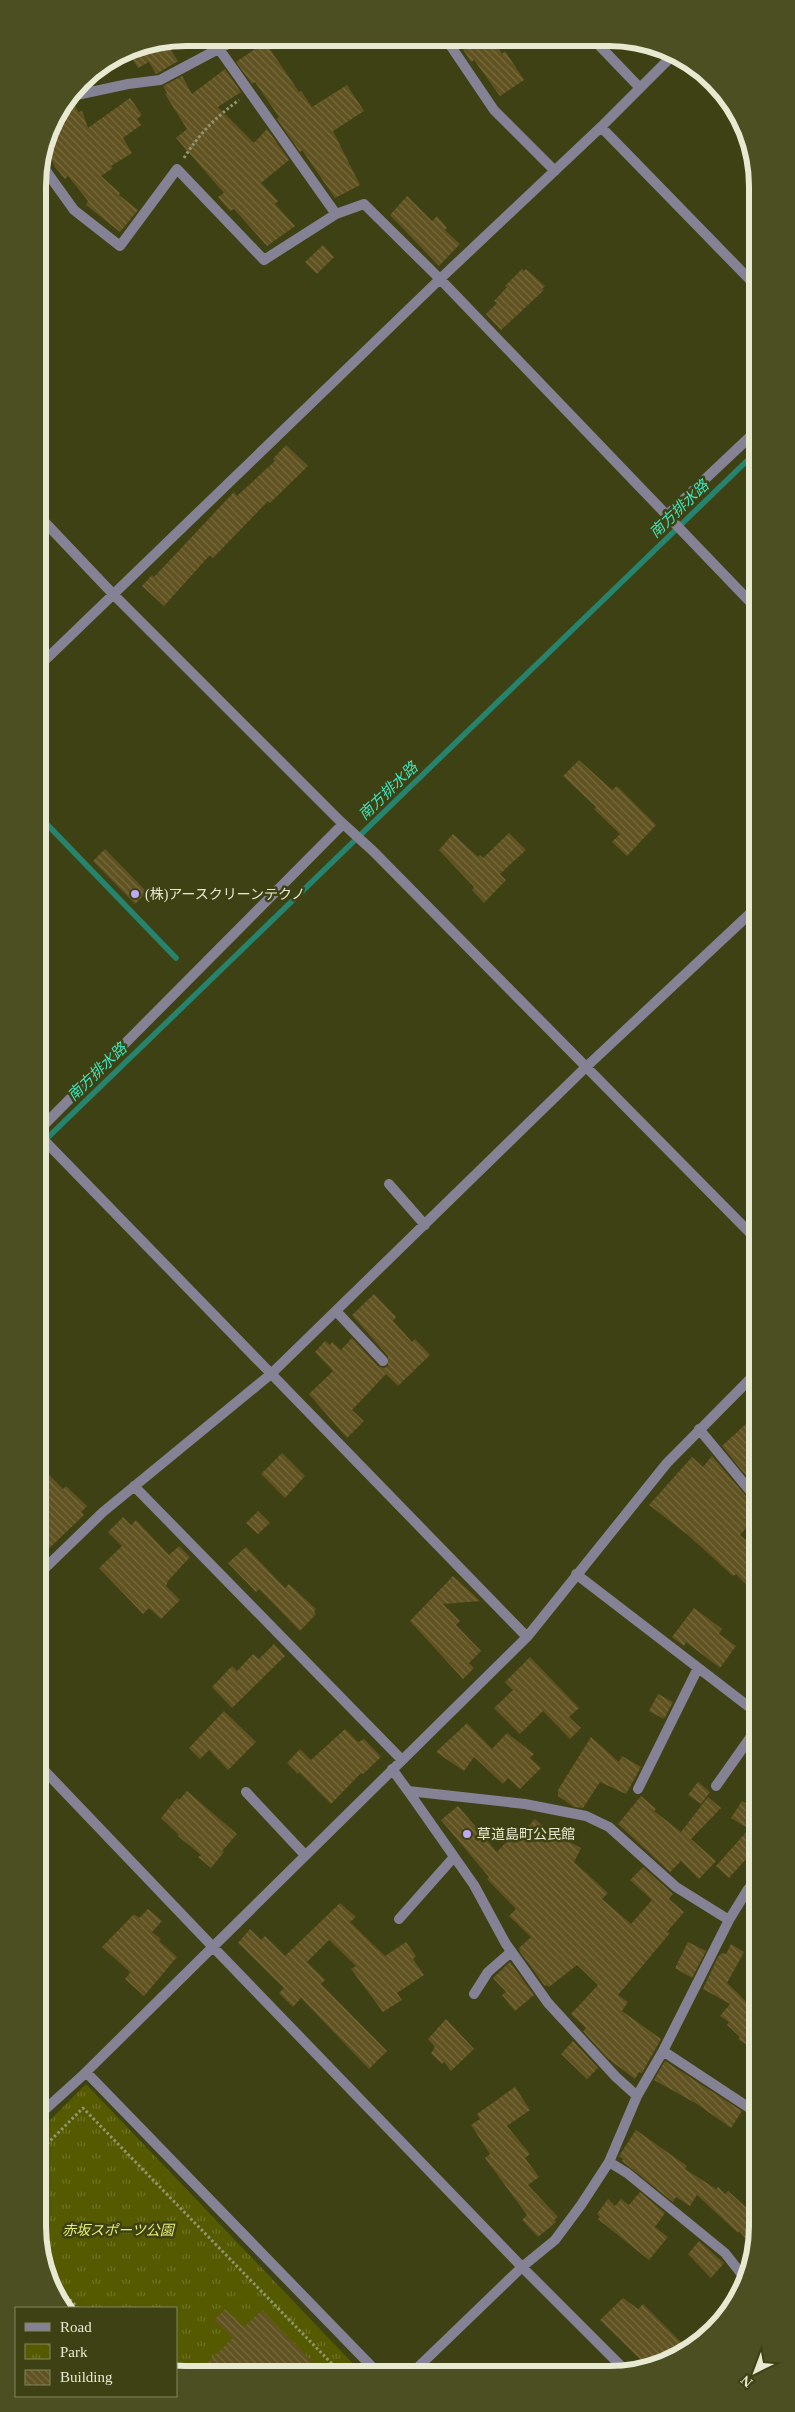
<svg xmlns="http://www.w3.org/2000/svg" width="795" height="2412" font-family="'Times New Roman','Noto Sans JP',serif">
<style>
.park{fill:url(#park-tufts)}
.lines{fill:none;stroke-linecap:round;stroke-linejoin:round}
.stream{stroke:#26836d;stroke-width:5.5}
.building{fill:url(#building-back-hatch)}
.path{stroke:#929571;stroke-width:3;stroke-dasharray:2.5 2.5;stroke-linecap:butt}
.minor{stroke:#858296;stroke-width:10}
.tertiary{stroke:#858296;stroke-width:10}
.poi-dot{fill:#baaaf7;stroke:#3e4113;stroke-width:2}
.labels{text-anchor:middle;stroke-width:5;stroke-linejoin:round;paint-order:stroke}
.poi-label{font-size:14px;fill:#e7ead1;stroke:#3e4113;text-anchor:start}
.park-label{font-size:14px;font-style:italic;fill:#e5ee74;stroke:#3e4113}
.water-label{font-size:15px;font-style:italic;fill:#3de6bf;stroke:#3e4113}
.rim{fill:none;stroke:#e7ead1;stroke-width:6}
</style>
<defs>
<pattern id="park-tufts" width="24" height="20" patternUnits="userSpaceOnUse" patternTransform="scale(1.25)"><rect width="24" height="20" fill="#555a00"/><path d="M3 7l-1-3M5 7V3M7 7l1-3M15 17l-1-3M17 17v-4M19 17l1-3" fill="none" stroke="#6d7224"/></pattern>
<pattern id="building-back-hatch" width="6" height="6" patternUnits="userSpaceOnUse" patternTransform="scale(1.25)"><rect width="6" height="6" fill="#605221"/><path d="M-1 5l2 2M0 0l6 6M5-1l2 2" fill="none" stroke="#776b40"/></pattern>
</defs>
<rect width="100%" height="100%" fill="#3e4113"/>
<path class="park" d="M86,2084l275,288h-185v-64h-112l-7,-8 -17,-46v-124z"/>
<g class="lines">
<path class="stream" d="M39,816l137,142
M39,1146l716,-693"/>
</g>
<path class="building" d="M461,39h32l9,15 3,-3 19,29 -24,16 -26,-36 -3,2 -7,-11z
M165,42l13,19 -20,12 -2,1 -7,-12 -11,6 -11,-17z
M265,42l34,50 2,-1 11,16 35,-22 17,26 -31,20 27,54 -25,13 -33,-48 -2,2 -23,-33 2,-2 -24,-35 -3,2 -16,-22z
M225,69l16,23 -23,15 36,36 13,-14 22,31 -28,23 17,18 -3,3 20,22 -28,20 -33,-37 -4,2 -12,-14 6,-4 -48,-55 11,-9 -22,-35 2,-1 -4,-7 19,-10 10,18z
M130,98l12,17 -5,4 4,6 -18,13 9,15 -21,13 2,2 -12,8 19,17 -1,2 19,15 -18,22 -34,-27 2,-4 -20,-25 -3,3 -10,-12 -9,-19 7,-28 6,-7 16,-7 3,6 4,-1 6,17z
M407,196l25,25 5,-5 10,12 -2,2 15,14 -21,22 -49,-51z
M323,245l11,12 -17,17 -12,-12z
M522,269l2,2 2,-2 19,17 -3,3 2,1 -43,40 -15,-16 11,-11 -3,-2 13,-14 -2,-1z
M286,445l22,21 -38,37 -2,-2 -55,57 -3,-3 -46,51 -22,-20 10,-11 2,2 80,-85 3,4 38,-35 -2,-2z
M579,760l33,30 5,-4 39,39 -29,31 -15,-14 8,-8 -26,-25 2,-2 -33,-31z
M509,833l17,17 -26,24 6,6 -22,23 -12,-13 2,-3 -35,-37 14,-16 25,23 2,-2 3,3z
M105,849l42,43 -12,12 -42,-43z
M374,1294l22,23 -3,4 19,21 3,-3 15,16 -32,31 -12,-12 -34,36 12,11 -17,17 -38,-44 24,-23 -18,-19 10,-11 5,4 2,-3 9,8 11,-12 26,28 6,2 4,-2v-10l-36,-41z
M748,1422l8,8v58l-34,-42z
M282,1453l23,23 -20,22 -24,-24z
M712,1456l39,46 5,3v12l-16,18 16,14v46l-20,-21 -3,2 -45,-41 -39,-30 43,-48 11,10z
M39,1465l24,24 3,-3 21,20 -6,6 3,3 -45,43v-46l7,-6 -7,-7z
M258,1511l12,12 -12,11 -12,-11z
M123,1517l8,8 5,-5 33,35 10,-9 11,11 -22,24 -2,5 14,14 -19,19 -12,-11 -6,6 -44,-46 23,-22 -14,-14z
M246,1547l39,41 4,-4 27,25 -2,3 2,2 -16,17 -41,-42 -3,3 -28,-29z
M453,1576l27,25 -37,3 17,17 -4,4 25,26 -12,12 5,5 -11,11 -53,-58z
M694,1608l28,21 -3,5 17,12 -16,22 -34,-26 -2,4 -12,-9z
M274,1644l11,12 -53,52 -20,-21 20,-21 5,5 16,-17 6,5z
M530,1657l49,51 -10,9 12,11 -11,11 -27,-28 -23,23 -26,-26 19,-18 -8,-8z
M658,1694l15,8 -9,17 -15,-8z
M224,1711l32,31 -28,28 -19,-20 -9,9 -11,-11z
M467,1723l25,26 15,-16 27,21 -4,4 11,10 -21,21 -12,-11 -5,6 -29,-27 -10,14 -28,-19z
M345,1729l13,13 6,-3 17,18 -18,17 -2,-1 -30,31 -32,-32 -1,2 -11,-11 13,-14 11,11z
M591,1737l28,25 3,-6 19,11 -15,27 -26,-12 -17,26 -9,-1 -16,-11v-6z
M698,1782l12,10 -9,12 -13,-9z
M187,1791l50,43 -15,17 2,1 -13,16 -13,-11 3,-2 -23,-19 1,-1 -18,-17 16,-20 2,2z
M641,1796l15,13 -2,2 27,21 27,-35 13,11 -30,31 25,22 -17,18 -18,-18 -11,11 -52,-48z
M742,1801l15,9v37l-28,31 -13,-12 33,-37 -18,-11z
M458,1806l39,46 15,-16 4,4 19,-21 23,21 2,-3 21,11 -7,14 34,31 -6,6 29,25 21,-24 -22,-20 13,-13 30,27 -4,5 15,13 -17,20 3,1 -52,62 10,7 -6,9 39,28 -19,34 -3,-1 -4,7 -28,-21 -24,-27 3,-3 -15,-14 27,-29 -21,-20 -28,22 -3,-2 -1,1 -25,-34 -1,-4 12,-11 -22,-21 7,-7 -29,-30 2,-2 -48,-57z
M340,1903l16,14 -6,5 35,34 21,-14 10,14 -3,3 11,16 -27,18 5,7 -19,12 -32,-43 5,-3 -27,-26 -22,22 18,18 -4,4 66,67 -18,18 -68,-71 -8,9 -14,-14 5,-5 -46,-45 12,-14 11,11 4,-4 20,20z
M148,1909l14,12 -10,11 9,7 -2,2 18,16 -33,39 -19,-17 5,-6 -1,-2 -27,-24 32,-33 5,4z
M688,1942l18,9 -14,27 -17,-10z
M731,1944l13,8 -17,31 30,29v40l-19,-13 2,-2 -13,-12 2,-3 -9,-6 10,-12 -27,-15 15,-32 4,-4 4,1z
M510,1962l24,33 -19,16 -13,-16 4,-3 -13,-14z
M446,2019l28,30 -23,22 -7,-9 -2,2 -11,-11 4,-6 -7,-8z
M573,2041l25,27 -11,11 -26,-25z
M665,2061l77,50 -11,17 -34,-24 -43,-24z
M515,2087l15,23 -23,16 23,28 -5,4 14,19 -11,8 30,32 -4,3 2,2 -18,15 -16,-17 5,-5 -42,-57 5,-4 -19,-29 9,-6 -3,-5z
M636,2130l51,36 -2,3 31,20 2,-2 7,7 3,-3 29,26 -3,31 -15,-17 -1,2 -41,-38 -7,11 -14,-9 -3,5 -51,-41 1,-2 -4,-3z
M640,2192l25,21 -10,14 13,10 -19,23 -51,-41 2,-2 -3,-3 11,-15 7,7 6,-7 8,6z
M699,2241l25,22 -13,15 -23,-24z
M623,2298l15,11 5,-5 46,46 -6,4 -31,12 -5,-6 -3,3 -44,-43z
M225,2309l19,18 18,-17 60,62h-124l35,-34 -19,-18z"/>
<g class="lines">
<path class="path" d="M184,158c15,-24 32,-41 55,-58
M40,2151l43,-43 257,264
M49,2278l29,30"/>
<path class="minor" d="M446,39l48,71 61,61
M594,40l46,48
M219,49l117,165
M72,96l56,-12 32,-4 79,-42
M601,127l154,158
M41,164l33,46 46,36 57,-77 87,91 72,-46 28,-10 76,75 315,328
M38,515l75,79 227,227 33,30 383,388
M666,516l89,-84
M38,667l402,-388 161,-152 73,-73
M39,1130l304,-306
M39,1135l488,502
M389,1184l36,41
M336,1311l47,50
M699,1429l57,69
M134,1486l268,274
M40,1573l63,-61 168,-138 314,-306 171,-160
M576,1574l181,139
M392,1769l16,22 117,13 61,12 23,11 67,60 53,33
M716,1786l41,-58
M638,1789l60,-121
M408,1791l66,94 32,59 42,59 68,74 21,19
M246,1792l59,63
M399,1919l55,-62
M213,1947l309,320 105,105
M474,1994l14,-22 23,-20
M663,2051l94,62
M86,2072l291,300
M40,2114l41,-37 446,-440 140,-174 89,-90
M609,2162l18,11 98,80 22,28
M413,2372l109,-105 33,-27 26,-35 28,-43 28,-66 26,-45 66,-131 19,-31 9,-1"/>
<path class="tertiary" d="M40,1766l173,181"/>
</g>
<g class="poi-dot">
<circle cx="135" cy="894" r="5"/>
<circle cx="467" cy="1834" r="5"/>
</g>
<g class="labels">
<g class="poi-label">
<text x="145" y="899">(株)アースクリーンテクノ</text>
<text x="477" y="1839">草道島町公民館</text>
</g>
<g class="park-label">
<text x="118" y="2235">赤坂スポーツ公園</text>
</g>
<g class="water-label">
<text transform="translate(679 509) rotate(-44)" y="5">南方排水路</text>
<text transform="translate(388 791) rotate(-44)" y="5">南方排水路</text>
<text transform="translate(97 1072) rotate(-44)" y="5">南方排水路</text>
</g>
</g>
<path d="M0 0H795V2412H0ZM186 46H609A140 140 0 0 1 749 186V2226A140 140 0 0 1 609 2366H186A140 140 0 0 1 46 2226V186A140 140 0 0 1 186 46Z" fill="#4c4f22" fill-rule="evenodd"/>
<path class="rim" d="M186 46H609A140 140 0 0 1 749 186V2226A140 140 0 0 1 609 2366H186A140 140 0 0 1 46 2226V186A140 140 0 0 1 186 46Z"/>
<rect x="15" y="2307" width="162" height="90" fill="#3e4113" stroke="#82855f"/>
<rect x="25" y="2323" width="25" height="8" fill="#858296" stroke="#82855f"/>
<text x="60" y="2332" font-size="15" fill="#e7ead1">Road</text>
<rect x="25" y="2344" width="25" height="15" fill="url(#park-tufts)" stroke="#82855f"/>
<text x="60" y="2357" font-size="15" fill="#e7ead1">Park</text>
<rect x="25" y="2370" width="25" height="15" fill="url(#building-back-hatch)" stroke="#82855f"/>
<text x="60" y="2382" font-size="15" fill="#e7ead1">Building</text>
<g transform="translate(755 2372) rotate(222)" stroke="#3e4113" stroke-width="4" paint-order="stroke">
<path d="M0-4L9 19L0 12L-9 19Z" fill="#e7ead1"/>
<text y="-8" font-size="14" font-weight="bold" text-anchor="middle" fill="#e7ead1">N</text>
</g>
</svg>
